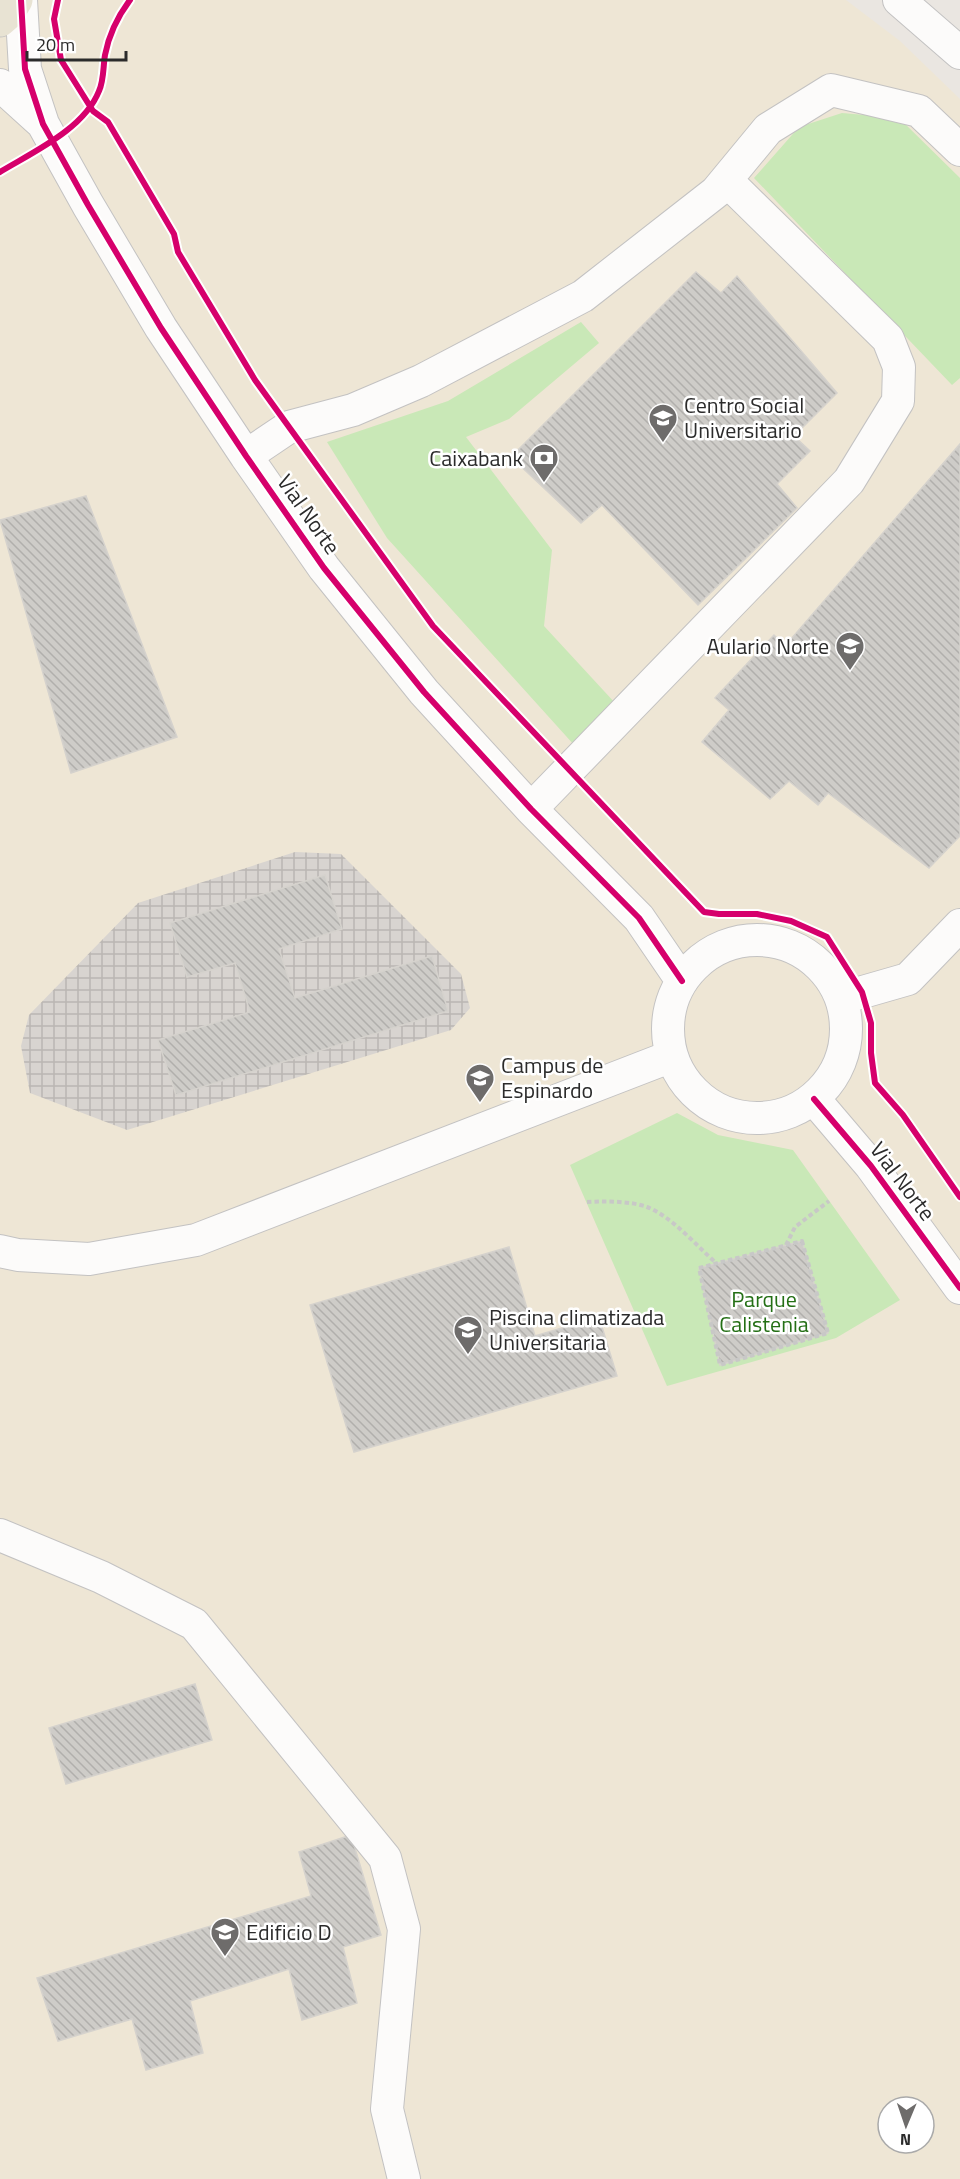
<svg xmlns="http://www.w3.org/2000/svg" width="960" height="2179" font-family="'Titillium Web',sans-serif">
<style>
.education{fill:#eee6d5;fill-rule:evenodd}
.green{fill:#c9e8b7;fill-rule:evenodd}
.plaza{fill:url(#plaza-grid);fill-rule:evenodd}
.building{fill:url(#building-back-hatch);stroke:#d5d2cd;stroke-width:1.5}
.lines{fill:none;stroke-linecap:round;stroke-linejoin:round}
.minor-casing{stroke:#c3c2c2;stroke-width:34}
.major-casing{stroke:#c5c4c2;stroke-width:35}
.path{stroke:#c8c8c7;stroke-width:4;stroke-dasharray:4.5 3;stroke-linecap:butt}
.minor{stroke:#fcfbfa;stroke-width:32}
.major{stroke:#e8e3d3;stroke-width:33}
.cycleway-casing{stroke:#fff;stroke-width:10}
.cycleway{stroke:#d6006c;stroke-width:6}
.labels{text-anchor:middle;stroke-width:5;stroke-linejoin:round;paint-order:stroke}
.poi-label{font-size:22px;fill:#2b2b2b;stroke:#fff;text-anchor:start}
.street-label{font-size:22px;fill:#2b2b2b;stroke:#fff}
.park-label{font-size:22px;fill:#246f15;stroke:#fff}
</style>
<defs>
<pattern id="plaza-grid" width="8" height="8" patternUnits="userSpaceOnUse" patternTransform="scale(1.5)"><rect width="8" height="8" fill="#d8d4d0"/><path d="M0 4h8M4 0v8" fill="none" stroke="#bab6b3"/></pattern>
<pattern id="building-back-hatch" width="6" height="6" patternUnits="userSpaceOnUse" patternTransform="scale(1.5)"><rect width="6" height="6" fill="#ceccc8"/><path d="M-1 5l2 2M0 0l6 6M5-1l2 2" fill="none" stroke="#b1afac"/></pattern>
</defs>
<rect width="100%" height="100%" fill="#eae6e1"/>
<path class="education" d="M0,0h846l54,41 60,58v2080h-960zM888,2107h36v36h-36z"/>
<path class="green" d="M842,113l57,5 61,60v200l-8,7 -198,-207 45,-51z
M581,322l18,21 -90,76 -43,18 86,113 -8,76 72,78 -41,42 -188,-208 -60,-96 121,-41z
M677,1113l41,22 75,15 107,150 -64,38 -169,48 -97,-221zM801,1241l27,92 -108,32 -21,-97z"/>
<path class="plaza" d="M295,852l46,2 120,120 9,34 -19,22 -324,100 -97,-37 -9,-47 8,-31 109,-112zM325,875l17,54 -63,20 16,49 136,-42 17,55 -272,84 -18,-55 92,-28 -15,-49 -48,14 -17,-54z"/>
<path class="building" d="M696,272l25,21 16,-17 100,117 -43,43 16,15 -33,33 20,24 -99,97 -96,-100 -21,18 -70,-66z
M960,444v392l-31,32 -101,-75 -10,12 -29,-24 -19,18 -68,-57 27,-32 -14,-12 59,-63 11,11z
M86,496l91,241 -106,36 -71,-253z
M325,875l17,54 -63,20 16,49 137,-42 16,55 -272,84 -18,-55 92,-28 -15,-49 -48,14 -17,-54z
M802,1241l26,92 -108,32 -21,-97z
M509,1247l26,89 64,-19 18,59 -263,76 -44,-147z
M195,1684l17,56 -146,44 -17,-56z
M351,1835l30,100 -38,12 14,56 -55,17 -13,-51 -99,32 13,52 -57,17 -14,-51 -74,22 -21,-63 274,-82 -12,-44z"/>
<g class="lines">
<g class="minor-casing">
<path id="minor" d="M21,0l4,69 18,55 45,81 73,123 85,128 78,112 100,124 107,117 108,109 43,63
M899,0l61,53
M0,85l40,36
M246,456l43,-29 64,-17 68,-29 162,-85 133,-104 52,-63 63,-39 88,21 41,39
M531,809l318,-328 49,-80 1,-34 -11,-28 -162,-159
M668 1029a89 89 0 1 1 178 0a89 89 0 1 1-178 0Z
M842,998l66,-19 52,-54
M814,1099l57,67 89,122
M0,1251l18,4 71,4 107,-19 476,-184
M0,1535l101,42 93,47 191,234 19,71 -17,180 17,70"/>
</g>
<g class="major-casing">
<path id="major" d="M0,20l8,-7 8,-13"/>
</g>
<path class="path" d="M587,1202c17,-1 44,-1 60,5 24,9 50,39 69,56
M802,1241l26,92 -108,32 -21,-97z
M786,1245l9,-18 34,-26"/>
<use href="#minor" class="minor"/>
<use href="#major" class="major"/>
<g class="cycleway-casing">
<path id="cycleway" d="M21,0l4,69 18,55 45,81 73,123 85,128 78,112 100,124 107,117 108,109 43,63
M58,0l-4,19 7,41 32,51 15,11 66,112 4,18 77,128 178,246 271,286 15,2h38l34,7 36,16 35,55 9,31v30l4,30 28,32 57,82
M0,172c33,-20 84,-43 99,-81 5,-11 4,-24 6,-36 4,-21 13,-39 25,-55
M814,1099l57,67 89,122"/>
</g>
<use href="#cycleway" class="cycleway"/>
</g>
<defs>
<g id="university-pin" transform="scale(1.5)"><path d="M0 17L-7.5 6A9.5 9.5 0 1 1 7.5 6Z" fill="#6e6c6b" stroke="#fff"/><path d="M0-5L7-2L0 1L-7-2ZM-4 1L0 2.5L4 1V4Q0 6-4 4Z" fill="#fff"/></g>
<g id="bank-pin" transform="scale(1.5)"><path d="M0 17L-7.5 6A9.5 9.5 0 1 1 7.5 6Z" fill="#6e6c6b" stroke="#fff"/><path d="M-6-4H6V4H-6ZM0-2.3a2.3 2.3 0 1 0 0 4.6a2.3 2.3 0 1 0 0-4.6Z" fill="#fff"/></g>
</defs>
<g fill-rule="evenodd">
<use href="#university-pin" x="663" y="418"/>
<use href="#bank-pin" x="544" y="458"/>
<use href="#university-pin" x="850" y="646"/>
<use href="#university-pin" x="480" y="1078"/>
<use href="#university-pin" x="468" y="1330"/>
<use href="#university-pin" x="225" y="1932"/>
</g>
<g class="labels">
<g class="poi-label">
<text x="684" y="413">Centro Social<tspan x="684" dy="25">Universitario</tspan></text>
<text x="523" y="466" text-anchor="end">Caixabank</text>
<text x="829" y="654" text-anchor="end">Aulario Norte</text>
<text x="501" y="1073">Campus de<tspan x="501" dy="25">Espinardo</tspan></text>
<text x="489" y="1325">Piscina climatizada<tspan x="489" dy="25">Universitaria</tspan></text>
<text x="246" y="1940">Edificio D</text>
</g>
<g class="street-label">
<text transform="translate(309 514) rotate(55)" y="8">Vial Norte</text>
<text transform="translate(903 1181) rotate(53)" y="8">Vial Norte</text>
</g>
<g class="park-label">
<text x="764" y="1307">Parque<tspan x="764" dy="25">Calistenia</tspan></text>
</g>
</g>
<g transform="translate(906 2125) rotate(182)"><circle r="28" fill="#ffffff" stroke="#aaaaaa" stroke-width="1.5"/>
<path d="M0-4.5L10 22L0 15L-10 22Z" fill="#6e6c6b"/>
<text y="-9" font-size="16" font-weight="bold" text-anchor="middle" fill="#2b2b2b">N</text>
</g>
<path d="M27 51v9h99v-9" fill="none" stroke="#2b2b2b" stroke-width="3"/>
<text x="36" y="51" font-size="18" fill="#2b2b2b" stroke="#ffffff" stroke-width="4.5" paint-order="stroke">20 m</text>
</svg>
